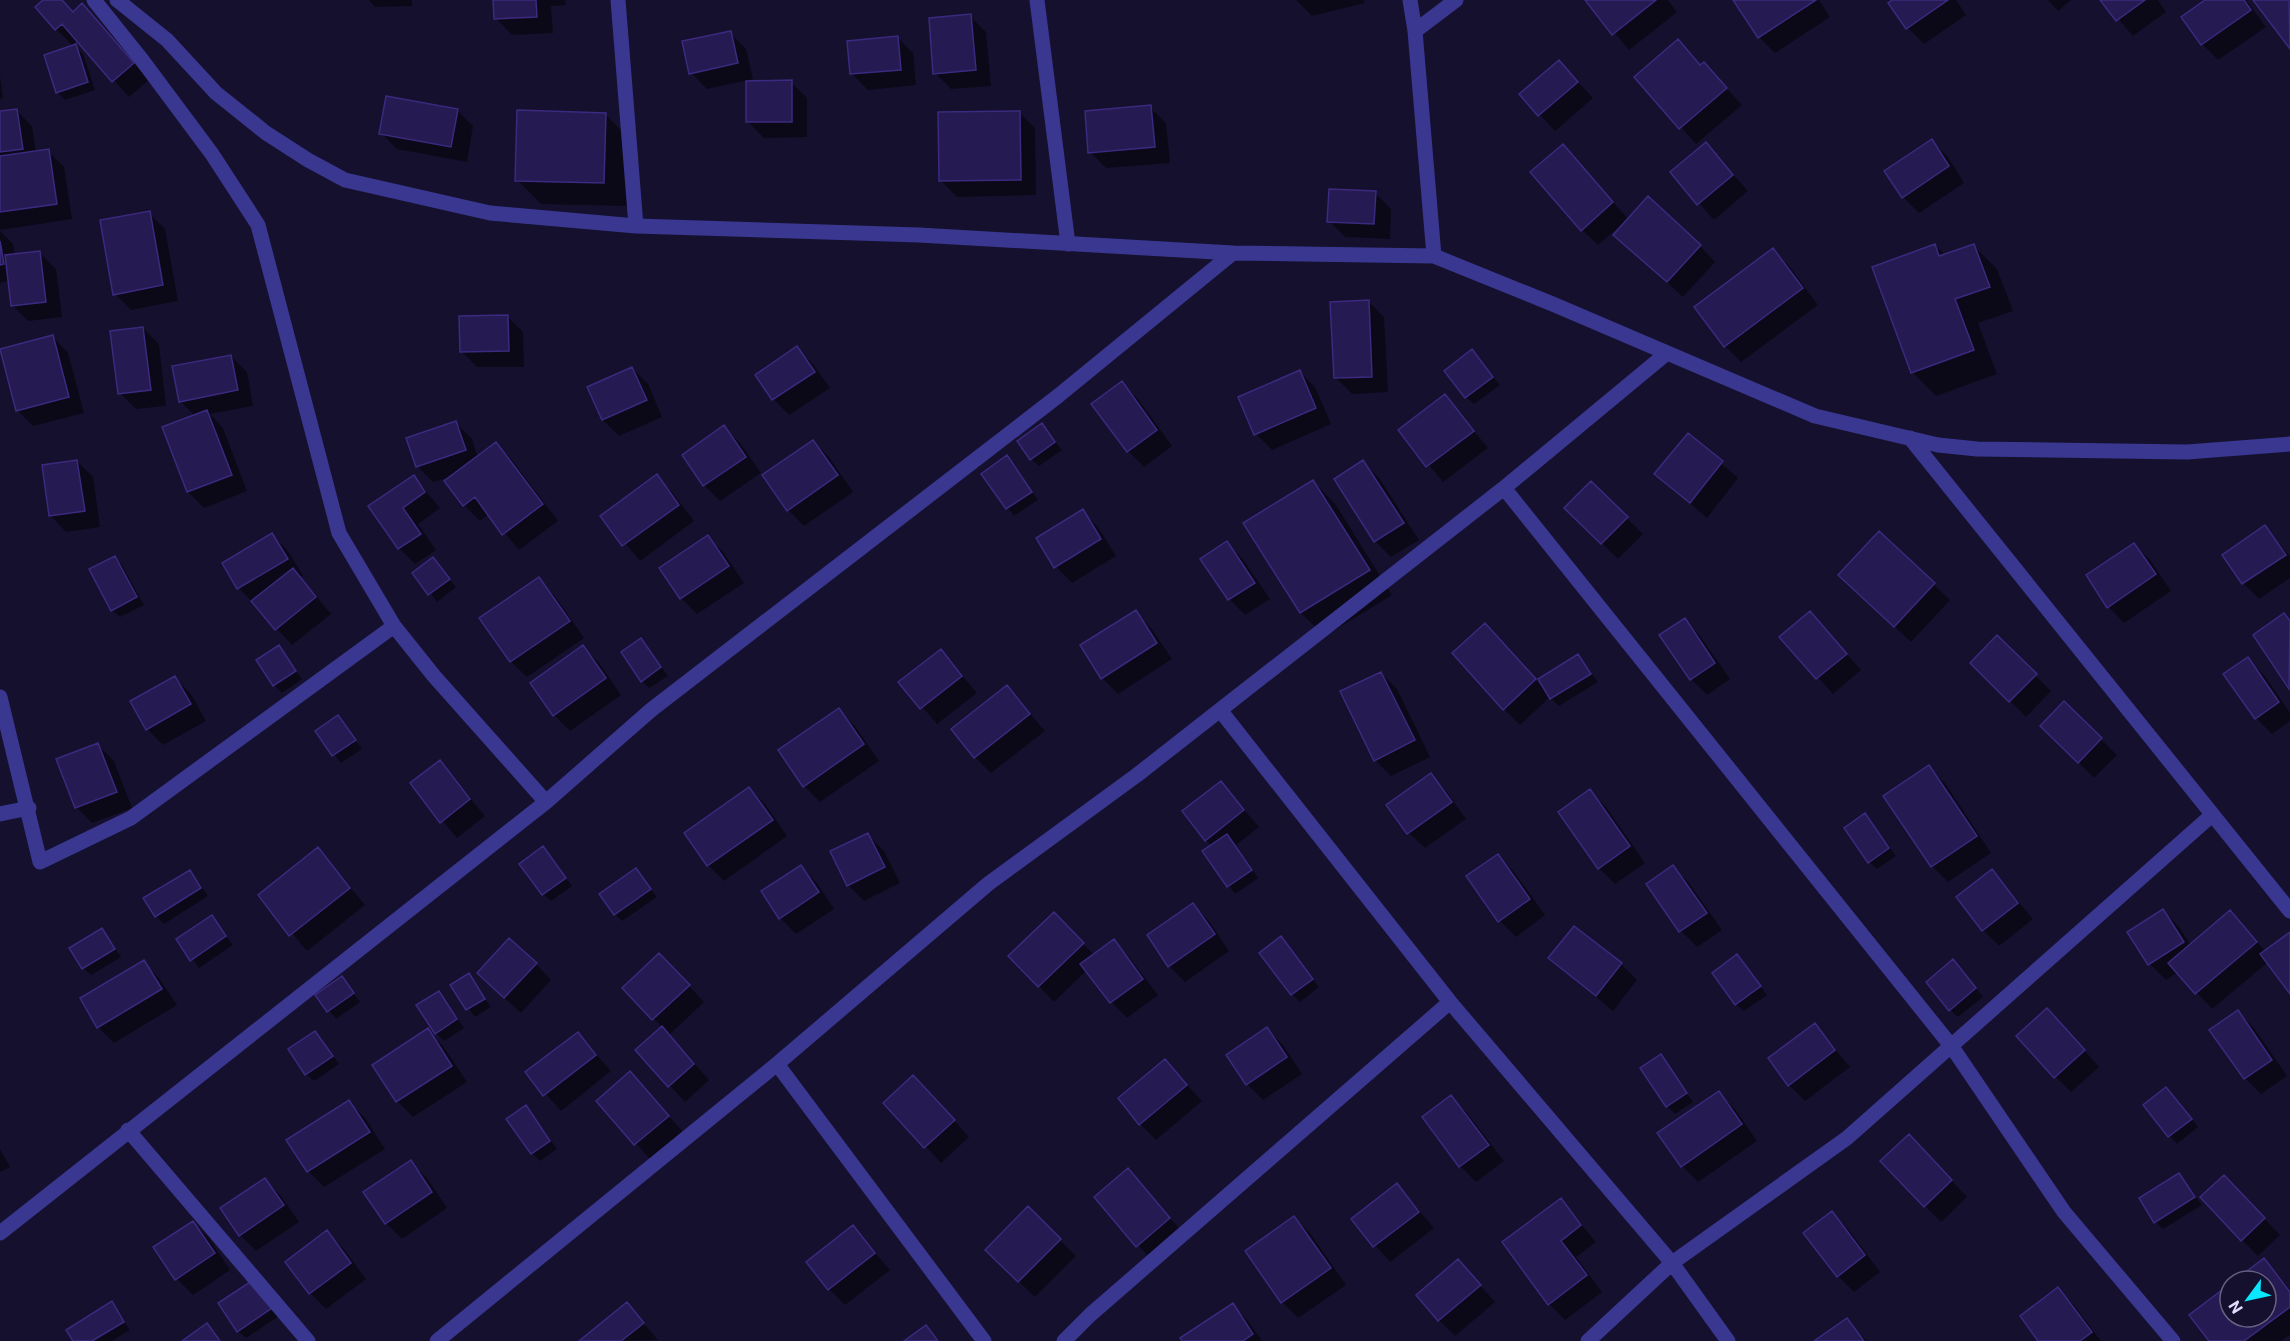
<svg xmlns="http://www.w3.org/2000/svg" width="2290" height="1341" font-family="Roboto,sans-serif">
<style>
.shadow{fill:#0007}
.building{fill:#251a51;stroke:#3b2a7f;stroke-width:1.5}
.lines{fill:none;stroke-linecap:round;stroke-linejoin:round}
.minor{stroke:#3a3791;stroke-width:15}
</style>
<rect width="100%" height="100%" fill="#15102e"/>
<path class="shadow" d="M45,0h16l13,13 8,-7 67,74 -20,17 -51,-57 -6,5 -16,-16 -19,-22z
M369,0h43v6l-37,1z
M495,0h70l1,5 -15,1 2,27 -41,2 -16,-17z
M1296,0h68l1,3 -53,13z
M1587,0h81l9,12 -48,38z
M1735,0h84l11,17 -55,36 -16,-16z
M1895,0h61l10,15 -42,29 -16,-16 -18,-25z
M2048,0h23l-13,11z
M2102,0h56l8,12 -33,24z
M2207,0h39l20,27 -48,33 -16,-16 -19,-27z
M2255,0h35v46z
M970,16l16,16 5,54 -40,3 -16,-16z
M730,33l16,16 7,30 -46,10 -16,-16z
M897,37l16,16 3,32 -48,5 -16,-16z
M1678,41l23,25 3,-2 38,41 -46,39 -59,-67z
M75,46l8,8 12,36 -30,10 -8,-8z
M1559,62l34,36 -38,33 -34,-37z
M0,76l3,22 -3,1z
M791,82l16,16v39l-43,1 -16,-16z
M1150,107l16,16 4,40 -64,5 -16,-16z
M16,110l16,16 4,27 12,-2 16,16 8,52 -72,11v-117z
M457,110l16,16 -6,36 -70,-13 -16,-16z
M1019,112l16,16 1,67 -79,2 -16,-16z
M605,114l24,24 -2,68 -86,-2 -24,-24z
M1932,141l16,16 16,26 -45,30 -16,-16z
M1706,144l42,47 -34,29 -42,-47z
M1578,162l51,58 71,26 15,16 -32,35 -52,-47 -10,-25 -23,20 -16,-15z
M1375,193l16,16 -1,30 -45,-2 -16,-16z
M149,213l16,16 13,72 -47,9 -16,-16z
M0,231l13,13 2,12 25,-3 16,16 6,48 -34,4 -16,-16 -2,-24 -10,2z
M1935,245l10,10 28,-10 24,24 16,42 -35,12 19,51 -61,22 -24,-24z
M1773,250l16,16 29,39 -77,57 -16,-16 -28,-38z
M1368,301l16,16 4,75 -36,2 -16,-16z
M507,316l16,16 1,35h-47l-16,-16z
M143,328l16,16 7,62 -30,3 -16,-16z
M52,336l16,17 16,60 -51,13 -16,-16z
M797,348l16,16 17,24 -41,27 -16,-16z
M1472,351l28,34 -26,19 -8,-7z
M231,356l16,16 6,34 -43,8 13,14 24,63 -43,17 -16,-16 7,-76 -15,-15z
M632,368l16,16 14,33 -43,19 -16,-16 -14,-32z
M1299,371l16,16 16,37 -59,26 -16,-16 -16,-36z
M1122,383l16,16 34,47 -28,21 -16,-16 -35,-47z
M1445,396l43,52 -45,34 -43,-52z
M456,423l16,16 6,19 18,-14 16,16 46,61 -39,29 -30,-36 -9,7 -16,-16 -18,-24 7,-5 -20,6 -16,-16z
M1042,425l20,25 -23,16 -8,-7z
M724,427l16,16 21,30 -41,28 -16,-16z
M1688,435l50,43 -31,40 -51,-44z
M813,441l16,16 24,35 -49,34 -16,-16z
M1006,457l32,43 -24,16 -31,-42z
M77,461l16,16 7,50 -34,5 -16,-17z
M1363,462l16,16 40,62 -28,17 -16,-16z
M656,476l16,16 22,29 -54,40 -38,-45z
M414,477l26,31 -22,16 18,26 -21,14 -16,-16 -28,-41z
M1313,481l23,24 56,90 -67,41 -24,-23 -56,-89z
M1591,483l52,51 -25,25 -52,-51z
M1082,511l16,16 18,29 -44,27 -16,-16 -18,-29z
M2265,527l25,29v22l-31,21 -16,-16 -19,-27z
M1879,533l71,67 -39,42 -55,-52z
M272,535l16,16 15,25 -3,1 31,37 -39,31 -53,-57 -15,-25z
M708,537l16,16 20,30 -47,31 -16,-16z
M1226,543l16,15 28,41 -25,16 -16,-16z
M2134,545l16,15 21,31 -47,32 -15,-16z
M115,557l7,8 22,40 -24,12 -8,-7z
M433,559l23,28 -19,15 -22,-29z
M539,579l15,16 30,43 -57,39 -16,-15 -30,-43z
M1135,612l16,16 21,31 -54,35 -16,-16z
M1810,613l51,57 -28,24 -51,-57z
M2284,615l6,6v66l-35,-51z
M1685,620l15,16 30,43 -23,16 -16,-16z
M1997,637l54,54 -25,26 -54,-54z
M641,640l27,36 -19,12 -7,-7z
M1501,641l42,47 35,-32 20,26 -39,24 -9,-9 -30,28 -16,-16z
M278,647l24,32 -20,14 -8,-8z
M583,647l16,16 22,32 -51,36 -16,-16z
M941,651l36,42 -40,31 -36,-42z
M2248,659l16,16 26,38v8l-18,13 -16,-16z
M1381,673l16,16 33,68 -39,19 -16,-16z
M175,678l16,16 15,27 -43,24 -16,-16z
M1007,687l38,44 -54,42 -16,-16z
M2064,703l53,52 -23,23 -52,-52z
M839,710l16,16 24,35 -59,41 -16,-16z
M338,717l24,32 -21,14 -24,-32z
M98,745l16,16 18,47 -40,15 -16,-16z
M440,762l45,54 -28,22 -45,-54z
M1929,767l16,16 46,70 -43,29 -16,-16z
M1431,775l15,16 20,28 -41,29 -16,-15z
M1221,783l38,44 -23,18 22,33 -23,16 -31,-43 8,-5 -6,-6z
M749,788l16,16 22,32 -63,45 -16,-16 -22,-31z
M1590,791l16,16 39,56 -30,21 -16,-16 -39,-56z
M1865,815l31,41 -19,13 -8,-7z
M868,835l16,16 16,32 -36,18 -16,-16z
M318,849l47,56 -58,46 -47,-56z
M550,856l22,30 -21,15 -8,-7z
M1498,856l16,16 31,43 -29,22 -16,-16z
M801,867l16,16 17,26 -38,25 -16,-16z
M1673,867l16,16 33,47 -25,17 -16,-16 -33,-46z
M636,870l21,27 -35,24 -7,-7z
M1992,871l41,48 -34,27 -16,-16z
M190,872l18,24 -44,28 -8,-8z
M1193,905l16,16 20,30 -44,31 -16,-16z
M2163,911l16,16 12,18 39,-33 36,40 24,-18v58l-22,-30 -56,47 -34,-37 -12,8 -16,-16 -21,-31z
M211,917l22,28 -34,23 -21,-28z
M102,930l19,27 -30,18 -8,-7z
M1070,930l24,25 19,-14 16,16 29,38 -31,23 -16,-16 -24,-32 -33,32 -15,-16z
M1281,938l38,49 -19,15 -8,-8z
M1737,956l30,39 -23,16 -8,-7z
M1550,958l71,6 16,16 -24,31z
M143,962l16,16 18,27 -63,38 -16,-16z
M536,964l15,16 -30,33 -26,-24z
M1961,969l22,28 -25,20 -8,-7z
M675,971l29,31 -35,33 40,45 -24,22 -48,-52 25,-23 -38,-39z
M468,975l23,32 -16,10 -23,-32z
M342,978l18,24 -24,17 -18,-23z
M439,993l25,35 -20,13 -8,-8z
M2238,1012l16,16 33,48 -26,18 -16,-16 -33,-48z
M1815,1025l35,42 -45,34 -16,-16z
M2063,1026l36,41 -28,25 -16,-16z
M1267,1029l16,16 19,29 -39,26 -16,-16z
M427,1030l16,16 24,36 -54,35 -16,-16 -23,-36z
M315,1032l24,32 -25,17 -8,-7z
M578,1034l33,37 -50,40 -34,-38z
M1661,1056l32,46 -18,12 -8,-8z
M1165,1061l37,40 -46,39 -16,-16z
M630,1073l53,59 -32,28 -53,-59z
M929,1093l40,44 -28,26 -56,-60z
M1719,1093l16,16 22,32 -59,41 -16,-16z
M2173,1096l25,31 -21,17 -32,-38z
M1451,1097l16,16 37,48 -28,21 -16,-16 -36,-49z
M349,1102l16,16 20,31 -61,38 -16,-16 -20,-30z
M526,1107l31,42 -17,12 -8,-8z
M0,1149l10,18 -10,5z
M1925,1152l42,45 -26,25 -16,-16z
M411,1162l16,16 20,30 -45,31 -16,-16z
M1128,1170l57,65 -32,27 -57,-65z
M2179,1174l23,31 -39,24 -7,-7z
M265,1180l16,16 18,26 -43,29 -16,-16z
M1397,1185l37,43 -44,34 -37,-42z
M2240,1193l40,42 -22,21 -16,-16z
M1561,1200l35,42 -20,15 26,35 -37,28 -16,-16z
M1028,1208l48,48 -41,41 -48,-47z
M1832,1213l16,16 32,43 -26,20 -16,-16 -33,-43z
M1294,1218l16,15 36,52 -48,33 -16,-16z
M193,1222l16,16 21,32 -37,25 -16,-16 -22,-32z
M853,1227l37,43 -45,35 -16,-16z
M327,1232l16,16 23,31 -40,30 -16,-16z
M2264,1260l26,29v46l-9,6h-71l20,-55v31h36v-36h-30z
M1458,1261l37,41 -40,34 -16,-16z
M260,1289l19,27 -33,22 -8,-7z
M2058,1289l16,16 27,36h-61z
M111,1303l19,27 -18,11h-37z
M627,1304l31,36 -77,1z
M1233,1305l15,16 14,20h-78z
M1847,1320l20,21h-50z"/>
<path class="building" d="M43,0h19l11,12 9,-9 52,60 -22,19 -50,-58 -7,6 -20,-23z
M493,0h43l1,17 -43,2z
M1585,0h71l-44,35z
M1733,0h83l-58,38z
M1892,0h56l-42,29 -18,-26z
M2100,0h45l-29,21z
M2205,0h39l7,10 -50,35 -20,-28z
M2253,0h36l1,49z
M971,14l5,56 -43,4 -4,-56z
M731,31l7,32 -49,11 -7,-33z
M898,36l3,34 -51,4 -3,-33z
M1678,39l22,26 4,-3 23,26 -48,41 -45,-52z
M76,44l12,38 -32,11 -12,-38z
M1559,60l19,22 -40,34 -19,-22z
M792,80v42h-46v-41z
M386,96l72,13 -7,38 -72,-13z
M1151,105l4,42 -67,6 -3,-42z
M17,109l6,40 -23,3v-41z
M517,110l89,3 -2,70 -89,-2z
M1020,111l1,69 -82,1 -1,-69z
M1932,139l17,27 -47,32 -18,-27z
M1706,142l27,33 -36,30 -27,-33z
M1563,144l50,58 -32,29 -51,-59z
M49,149l8,55 -57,8v-56z
M1329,189l47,2 -2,33 -47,-2z
M1648,196l53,49 -34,37 -54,-47z
M150,211l13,74 -50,10 -13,-75z
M0,241l4,23 -4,1z
M1935,244l4,12 35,-12 16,43 -35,12 19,51 -63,23 -39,-106z
M1773,248l30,40 -79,59 -30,-40z
M40,251l6,51 -35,4 -6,-51z
M1369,300l3,77 -38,1 -4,-76z
M508,315l1,36 -49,1 -1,-36z
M143,327l8,63 -33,4 -8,-63z
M53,335l16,62 -53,14 -16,-62z
M797,346l18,26 -43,28 -17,-25z
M1472,349l21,28 -28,21 -21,-27z
M231,355l7,35 -59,12 -7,-36z
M632,367l15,33 -45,20 -15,-33z
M1300,370l16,38 -62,27 -16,-38z
M1122,381l35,49 -30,22 -36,-48z
M1445,394l29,37 -48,36 -28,-37z
M207,410l25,65 -45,17 -25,-65z
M456,421l10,29 -50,17 -10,-29z
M1042,423l13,19 -25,18 -13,-19z
M724,425l22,32 -43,29 -21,-31z
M1688,433l35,28 -33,42 -36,-29z
M813,440l25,35 -51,36 -25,-36z
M496,442l47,62 -41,31 -27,-38 -12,9 -19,-25z
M1007,455l25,37 -26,17 -25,-35z
M77,460l8,51 -36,5 -7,-51z
M1363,460l41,63 -30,19 -40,-63z
M657,474l22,31 -57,41 -22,-30z
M414,475l11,17 -22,16 18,26 -23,15 -30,-43z
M1313,480l57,90 -70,43 -57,-90z
M1591,481l37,36 -27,27 -37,-36z
M1083,509l18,30 -47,29 -18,-30z
M2265,525l21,30 -44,29 -20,-29z
M1879,531l56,52 -41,44 -56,-52z
M272,533l16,26 -51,30 -15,-26z
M708,535l21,31 -49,33 -21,-31z
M1227,541l28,42 -27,17 -28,-41z
M2134,543l22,31 -49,34 -21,-33z
M115,556l22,41 -26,14 -22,-42z
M433,557l17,22 -22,16 -16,-22z
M293,568l23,29 -41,33 -24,-29z
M539,577l31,44 -60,41 -31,-44z
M1136,610l21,33 -56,36 -21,-34z
M1810,611l37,43 -31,25 -37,-42z
M2284,613l6,8 -1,68 -36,-54z
M1685,618l30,45 -25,17 -31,-45z
M1485,623l51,56 -33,31 -51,-57z
M1997,635l40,39 -28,28 -39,-39z
M641,638l20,29 -20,15 -20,-30z
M279,645l17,26 -23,15 -17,-26z
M583,645l23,33 -53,38 -23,-33z
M941,649l21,27 -42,33 -22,-27z
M1578,654l13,20 -41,25 -12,-20z
M2248,657l31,45 -24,17 -32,-45z
M1381,672l34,68 -41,21 -34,-70z
M175,676l16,28 -45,26 -16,-29z
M1007,685l23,29 -56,44 -23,-29z
M2064,701l38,37 -24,25 -38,-37z
M839,708l25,36 -61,43 -25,-37z
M338,715l18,25 -24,16 -17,-25z
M98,743l19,49 -42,16 -19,-49z
M440,760l30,39 -30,24 -30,-40z
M1929,765l48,71 -46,31 -48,-71z
M1431,773l21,29 -45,32 -21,-29z
M1221,781l23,29 -39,31 -23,-30z
M749,787l24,33 -66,46 -23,-33z
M1590,789l40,57 -32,23 -40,-57z
M1865,813l24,35 -21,15 -24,-35z
M868,833l17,34 -38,19 -17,-35z
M1227,834l25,36 -25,17 -25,-36z
M543,846l23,32 -24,17 -23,-31z
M318,847l32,41 -61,48 -31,-41z
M1498,854l32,45 -32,23 -32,-46z
M801,865l18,27 -40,27 -18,-28z
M1673,865l34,48 -28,19 -33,-48z
M636,868l15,21 -37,26 -15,-21z
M1992,869l26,34 -36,28 -26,-34z
M190,870l11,18 -46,29 -12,-19z
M1193,903l22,31 -47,33 -21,-32z
M2163,909l21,33 -36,23 -21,-33z
M2230,910l27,32 -62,52 -27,-31z
M1054,912l30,31 -46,44 -30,-31z
M212,915l14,21 -36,25 -14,-22z
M1574,926l48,37 -26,33 -48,-38z
M102,928l13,21 -33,20 -13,-21z
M2290,932v62l-30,-40z
M1281,936l32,43 -22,16 -32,-42z
M509,938l28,25 -33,35 -27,-25z
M1114,939l29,40 -33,24 -30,-39z
M659,953l31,32 -38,35 -30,-32z
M1737,954l24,32 -26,19 -23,-32z
M1953,959l23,29 -27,23 -23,-29z
M144,960l18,29 -65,39 -17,-30z
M469,973l16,26 -19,11 -16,-25z
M342,976l12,17 -27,19 -12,-17z
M439,991l18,28 -22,15 -19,-29z
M2047,1008l38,42 -31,28 -38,-42z
M2238,1010l34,50 -28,19 -35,-49z
M1815,1023l20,27 -47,36 -20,-28z
M662,1026l32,38 -26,23 -33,-37z
M1267,1027l20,30 -41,28 -20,-30z
M428,1028l24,38 -56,36 -24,-37z
M315,1031l18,25 -28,19 -17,-26z
M578,1032l18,23 -53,41 -18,-24z
M1661,1054l26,39 -21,14 -26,-39z
M1165,1059l22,26 -48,40 -21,-27z
M630,1071l39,45 -35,29 -38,-44z
M913,1075l42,45 -31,28 -41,-45z
M2166,1087l26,32 -24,18 -25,-32z
M1719,1091l23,33 -61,43 -24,-34z
M1451,1095l38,50 -30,22 -37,-50z
M349,1100l21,32 -63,40 -21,-32z
M526,1105l24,36 -19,13 -25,-35z
M1909,1134l43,46 -28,27 -44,-46z
M411,1160l21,32 -47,32 -22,-32z
M1128,1168l42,50 -34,29 -42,-50z
M2179,1173l16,24 -41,26 -15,-25z
M2224,1175l41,43 -24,23 -41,-44z
M265,1178l19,27 -45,31 -19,-28z
M1397,1183l22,29 -46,35 -22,-28z
M1561,1198l20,27 -20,16 26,34 -39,30 -46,-63z
M1028,1206l33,33 -43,43 -33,-32z
M1832,1211l33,44 -28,22 -34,-44z
M1294,1216l37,52 -50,35 -36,-52z
M193,1221l22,32 -40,27 -22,-33z
M853,1225l22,28 -47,37 -22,-28z
M327,1230l24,33 -42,31 -24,-32z
M2264,1258l26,34v15l-46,34h-35l-20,-26 41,-31v33h36v-36h-32z
M1458,1259l23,26 -43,36 -22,-26z
M253,1280l19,28 -35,24 -19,-29z
M2058,1287l34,45 -12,9h-42l-18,-25z
M112,1301l12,21 -32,19h-19l-7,-11z
M627,1302l17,21 -23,18h-42z
M1233,1303l20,31 -10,7h-61l-2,-3z
M1847,1318l17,23h-50z
M207,1323l13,18h-38z
M926,1325l12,16h-34z"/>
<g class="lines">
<path class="minor" d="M94,0l48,60 70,94 46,71 81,308 55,93 40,50 112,126
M117,0l50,40 49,53 50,40 42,27 37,20 145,33 146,13 283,9 314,18 201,3 121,49 260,111 123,29 39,4 210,3 103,-8
M618,0l18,226
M1037,0l31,244
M1410,0l5,31 19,225
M1415,31l41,-31
M1910,438l380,473
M1504,488l448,559 112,165 109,129
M0,697l40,165 91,-44 263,-192
M1220,710l230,292 222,261 56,78
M0,814l29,-6
M777,1064l207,277
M128,1130l180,211
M0,1233l546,-431 105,-92 407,-314 175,-143
M437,1341l340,-277 211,-180 149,-109 83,-65 284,-222 163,-135
M1064,1341l26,-26 360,-313
M1588,1341l84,-78 175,-125 365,-323"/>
</g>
<g transform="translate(2248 1299) rotate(237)"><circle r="28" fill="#15102e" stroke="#676282" stroke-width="1.5"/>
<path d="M0-4.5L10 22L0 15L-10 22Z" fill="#09e7ff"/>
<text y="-9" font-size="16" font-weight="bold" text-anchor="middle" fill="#e1ddff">N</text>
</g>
</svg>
